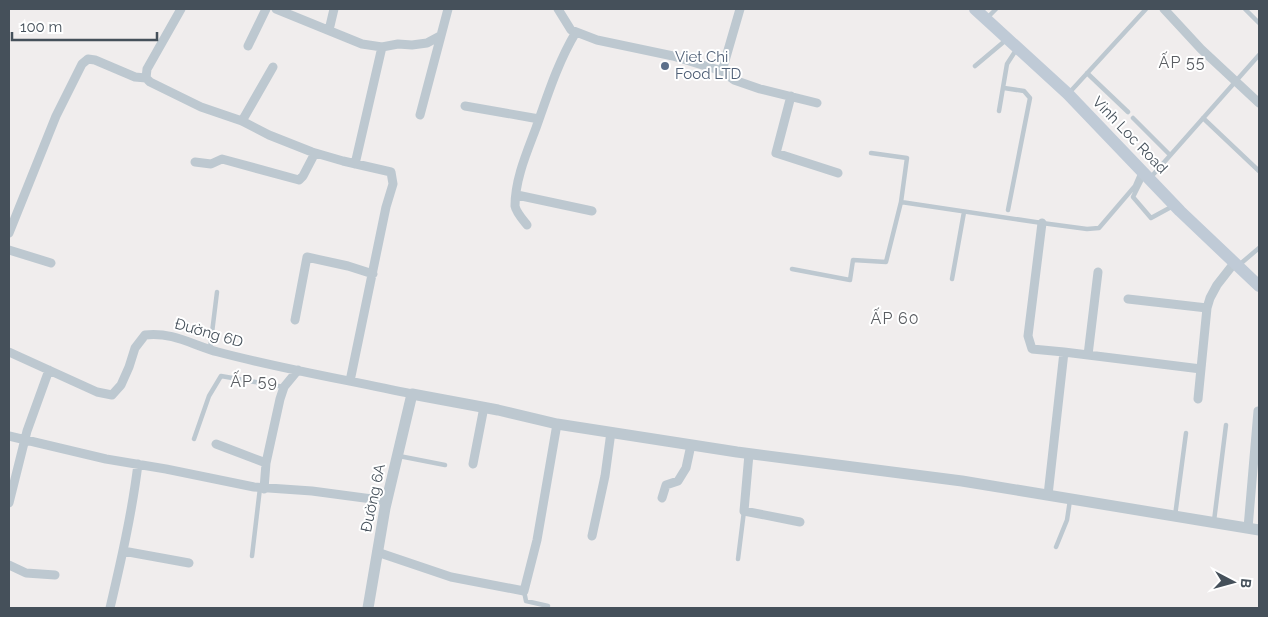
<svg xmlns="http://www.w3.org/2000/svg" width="1268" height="617" font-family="Raleway,sans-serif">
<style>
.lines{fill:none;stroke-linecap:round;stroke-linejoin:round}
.service{stroke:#bdc8d0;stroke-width:4.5}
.minor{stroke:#bdc8d0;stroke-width:9}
.tertiary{stroke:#bdc8d0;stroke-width:11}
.secondary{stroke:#bfcad6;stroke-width:12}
.service-dot{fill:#5c6f8a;stroke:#fff;stroke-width:2}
.labels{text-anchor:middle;stroke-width:4;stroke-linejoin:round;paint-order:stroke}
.service-label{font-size:15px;fill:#4e5e75;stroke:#fff;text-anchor:start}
.street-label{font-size:15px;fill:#45505a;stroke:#fff}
.neighbourhood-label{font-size:16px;letter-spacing:1px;fill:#5a5d62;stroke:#fff}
</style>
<rect width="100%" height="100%" fill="#f0eded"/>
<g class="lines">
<path class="service" d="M1245,9l14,14
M986,19l10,-10
M975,66l31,-26
M1087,73l41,39
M1004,88l20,3 6,7 -22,112
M1069,93l77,-84
M999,111l8,-47 9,-14
M1133,118l37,37
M1203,118l56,53
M1144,175l-11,22 18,21 22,-12
M1151,177l108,-122
M901,202l141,21 45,6 12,-1 36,-42 6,-14
M1239,265l20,-17
M792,269l58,11 3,-20 33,2 15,-60 6,-44 -36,-5
M952,279l12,-67
M210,349l7,-57
M194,439l15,-43 12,-20 63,11
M399,456l46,9
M1175,516l11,-83
M1214,521l12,-96
M1056,547l11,-27 3,-20
M252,556l8,-68
M738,559l6,-48
M524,591l2,10 22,5"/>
<path class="minor" d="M181,9l-34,60 -1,9 4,4 51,25 41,14 27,14 43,17 31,9 48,11 2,12 -7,23 -36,174
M276,9l86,35 20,3 16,-3 14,1 15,-2 13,-7
M558,9l13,21 26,10 76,16 49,15 18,-62
M1164,9l37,40 58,54
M329,30l5,-21
M248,46l18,-37
M722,71l12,9 26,9 57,14
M791,96l-15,57 62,20
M465,106l74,13
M420,115l28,-106
M242,121l31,-54
M195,162l16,2 11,-5 77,21 4,-4 12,-23
M355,164l27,-117
M517,195l75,16
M1042,223l-14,113 4,13 32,3 -16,143
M527,225c-4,-5 -11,-13 -12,-19 0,-27 12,-54 21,-78 12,-34 22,-66 40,-96
M9,233l47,-117 26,-52 6,-5 7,1 40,17 11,1
M9,250l42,13
M1128,299l79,9
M295,320l12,-63 41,9 25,8
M9,352l88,40 15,3 9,-10 8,-18 6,-19 10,-13c29,-3 47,10 73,17 64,17 130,28 194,42
M1064,352l137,17
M1088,355l10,-83
M1198,399l9,-91 3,-10 7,-13 18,-23
M9,436l97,23 60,10 88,18 58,4 75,10
M216,444l50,19
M749,454l-5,57 56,11
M473,464l11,-57
M264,489l2,-26 14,-64 4,-12 14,-17
M662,498l4,-13 12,-4 8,-13 5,-23
M9,503l18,-72 22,-61
M1248,528l10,-117
M592,536l13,-60 6,-44
M123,551l66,12
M377,552l74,25 73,14 13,-51 20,-116
M9,565l17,8 29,2
M110,608c11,-47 22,-95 28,-144"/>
<path class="tertiary" d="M368,608l17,-100 27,-114 86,16 59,14 180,28 225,29 297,49"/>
<path class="secondary" d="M975,9l93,85 112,117 79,75"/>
</g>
<circle class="service-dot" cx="665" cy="66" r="5"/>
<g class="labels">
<g class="service-label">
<text x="675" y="62">Viet Chi<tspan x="675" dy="17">Food LTD</tspan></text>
</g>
<g class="street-label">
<text transform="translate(1130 135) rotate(46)" y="5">Vinh Loc Road</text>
<text transform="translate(209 333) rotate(16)" y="5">Đường 6D</text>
<text transform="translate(373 498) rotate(-78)" y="5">Đường 6A</text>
</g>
<g class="neighbourhood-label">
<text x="1182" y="68">ẤP 55</text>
<text x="895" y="324">ẤP 60</text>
<text x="254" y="387">ẤP 59</text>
</g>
</g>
<rect width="1268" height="617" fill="none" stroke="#45505a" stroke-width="20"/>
<g transform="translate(1233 582) rotate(96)" stroke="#ffffff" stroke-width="4" paint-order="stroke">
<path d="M0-4L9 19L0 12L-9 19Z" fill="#45505a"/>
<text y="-8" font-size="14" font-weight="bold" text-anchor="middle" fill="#45505a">B</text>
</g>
<path d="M12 32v8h145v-8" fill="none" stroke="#45505a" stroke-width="2.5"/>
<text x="20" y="32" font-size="15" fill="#45505a" stroke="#ffffff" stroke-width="4" paint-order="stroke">100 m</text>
</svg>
